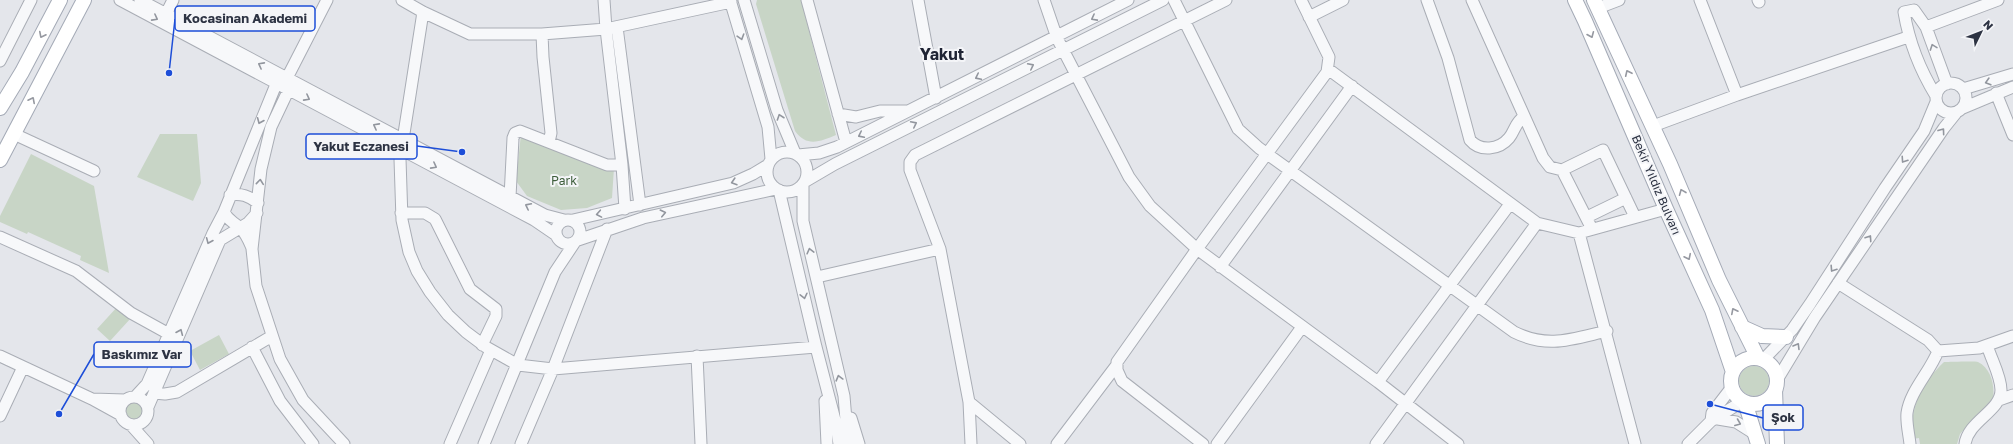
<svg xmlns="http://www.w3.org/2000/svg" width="2013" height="444" font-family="'Golos Text',sans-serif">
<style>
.green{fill:#c8d5c6}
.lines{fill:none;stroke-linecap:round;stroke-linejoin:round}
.minor-casing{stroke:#a9adb5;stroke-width:13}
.major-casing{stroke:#a4aab6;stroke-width:16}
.minor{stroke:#f7f8fa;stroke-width:11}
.major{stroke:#fff;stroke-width:14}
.oneway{stroke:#92969e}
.oneway2{stroke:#9699a1}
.labels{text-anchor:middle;stroke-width:4;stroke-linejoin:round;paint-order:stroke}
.park-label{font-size:12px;fill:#3e5e3b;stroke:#f4f5f8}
.street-label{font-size:12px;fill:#2d3343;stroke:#f4f5f8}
.district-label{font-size:16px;font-weight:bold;fill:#1f2434;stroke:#f4f5f8}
.leader{fill:none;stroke:#1d4ed8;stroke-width:1.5}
.callout-dot{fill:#1d4ed8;stroke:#f4f5f8;stroke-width:1.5}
.callout{fill:#f4f5f8;stroke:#1d4ed8;stroke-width:1.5}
.callout-label{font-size:13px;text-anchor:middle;font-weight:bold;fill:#2d3343}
</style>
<rect width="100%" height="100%" fill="#e4e6eb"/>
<path class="green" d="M757 0H801L836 135C821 141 807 148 795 131L756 4Z
M160 134H197L201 183 193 201 137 177Z
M521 134 614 168 612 198 587 208 561 210 527 196 516 181Z
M31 154 94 186 109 273 80 260 81 256 28 232 27 234 0 222V216Z
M118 306 131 318 110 341 97 329Z
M219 335 229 354 200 370 190 351Z
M1944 362C1949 362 1975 361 1978 362 1991 368 1995 386 1993 398L1960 434 1957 444H1920L1919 438 1912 439C1910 407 1921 384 1944 362Z
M1739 381a15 15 0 1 1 30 0a15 15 0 1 1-30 0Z
M126 411a8 8 0 1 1 16 0a8 8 0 1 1-16 0Z"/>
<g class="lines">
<defs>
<path id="minor" d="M120 0 534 220 556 235
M140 0 545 215 564 220
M402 0 423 12 470 34H542
M604 0 606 29 622 165 625 209
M730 0 768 127 771 159
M744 0 777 110 795 153
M807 0 846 142
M918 0 936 98
M1044 0 1057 38 1129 177 1150 206 1197 249 1378 382 1458 444
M1174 0 1238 129 1259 148 1514 332C1548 349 1572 339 1607 331
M1427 0 1448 58 1470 140C1480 152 1499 150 1509 138 1515 131 1515 122 1524 117
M1472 0 1543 158 1550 167 1562 170 1592 229
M1700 0 1737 95
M1758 0 1759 2
M1598 8 1619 0
M423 12 400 159 402 220 409 252 417 271 430 292 448 315 466 332 486 347 518 365 553 369 816 347
M166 14 173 0
M1309 17 1343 0
M617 27 640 205
M1926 27 1998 0
M0 61 31 0
M1328 69 1537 223 1579 233 1666 209
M1936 98a15 15 0 1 1 30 0a15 15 0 1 1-30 0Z
M288 83 289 89 271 127 261 169 252 249 256 286 280 359 303 400 344 444
M1963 89 2013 74
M1996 93 2013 135
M1936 96C1920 70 1909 42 1904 12L1914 10 1926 27 1947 84
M1963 108 2013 87
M838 114 856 117 880 111H906
M1653 126 1737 95 1908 37
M14 134 94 171
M549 142 551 133 543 57 542 34 606 29 731 2
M767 172a20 20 0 1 1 40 0a20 20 0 1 1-40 0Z
M798 155 819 153 837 147 1128 0
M1562 170 1603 150 1635 217
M806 181 835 164 1163 0
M803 185V221L844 396 848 444
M779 190 816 347 836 424 839 444
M230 195C242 193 248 196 258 203
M510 197 513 138 515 133 520 131 607 165H622
M224 212C229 222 233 221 240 228 246 233 249 241 252 248
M401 213H425L435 219 470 289 496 309V316L482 345
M1587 217 1626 198
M556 232a12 12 0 1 1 24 0a12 12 0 1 1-24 0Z
M573 220 733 183 753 174 768 165
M1579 233 1635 444
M0 237 76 271 131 313 169 334
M578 240 643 218 776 189
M1220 267 1352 86
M817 277 940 249
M1838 283 1928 340 1938 351
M252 347 280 401 313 444
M1938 351 1979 348 2013 336
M0 356 92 399
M697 356 701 444
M1763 360 1792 330 1810 304 1885 188 1924 131 1936 102
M1777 380 1815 317 1944 128 1956 113
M1378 382 1510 204
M154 393 165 394 177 392 272 336
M120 411a14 14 0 1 1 28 0a14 14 0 1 1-28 0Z
M135 397 147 384 213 233 224 212 277 82 287 78 327 0
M1999 400 2013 395
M825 401 827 444
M969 402 971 444
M148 407 220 240 248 223 257 213
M121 415 92 399 125 400
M0 416 23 367
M851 418 859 444
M1718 419 1736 422 1755 434
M1711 421 1712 413 1732 387
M131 425 148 444
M450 444 491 350
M484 444 555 272 575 242
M521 444 553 369 607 229
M1020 444 969 402 940 249 910 170V162L915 155 1226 0
M1057 444 1116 366
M1203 444 1122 381 1117 370V362L1197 249 1327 72 1329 57 1301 0
M1217 444 1302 327
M1376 444 1537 223
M1688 444 1711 421 1743 401
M1910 444C1909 434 1906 423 1907 413 1910 391 1930 372 1938 351
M1965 444C1968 421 2001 411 2001 390 2001 376 1991 359 1987 345"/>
<path id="major" d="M1575 0 1585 21 1666 209 1712 310 1733 372
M1594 0 1670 164 1719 280 1758 358
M0 108 22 72 60 0
M0 160 84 0
M1742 327 1762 336 1786 337
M1731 381a23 23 0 1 1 46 0a23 23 0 1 1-46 0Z
M1775 390 1777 444
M1745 402 1758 444"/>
</defs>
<use href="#minor" class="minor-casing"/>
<use href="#major" class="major-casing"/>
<use href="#minor" class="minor"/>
<use href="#major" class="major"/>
</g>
<defs><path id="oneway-chevron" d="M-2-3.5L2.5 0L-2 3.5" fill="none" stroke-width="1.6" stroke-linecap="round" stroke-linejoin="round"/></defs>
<g class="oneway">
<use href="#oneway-chevron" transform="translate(155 18) rotate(28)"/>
<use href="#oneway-chevron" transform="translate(1094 18) rotate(152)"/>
<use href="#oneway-chevron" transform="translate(741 37) rotate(73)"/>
<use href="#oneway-chevron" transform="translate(1933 47) rotate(-110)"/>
<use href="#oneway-chevron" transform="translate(261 65) rotate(-152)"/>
<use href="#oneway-chevron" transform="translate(1031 66) rotate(-27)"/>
<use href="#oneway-chevron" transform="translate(978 77) rotate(154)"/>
<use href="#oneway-chevron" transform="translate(1988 82) rotate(164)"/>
<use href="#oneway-chevron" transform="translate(307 98) rotate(28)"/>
<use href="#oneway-chevron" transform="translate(780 117) rotate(-109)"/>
<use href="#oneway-chevron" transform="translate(260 121) rotate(113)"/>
<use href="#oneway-chevron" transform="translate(914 124) rotate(-27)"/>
<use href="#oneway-chevron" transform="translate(376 126) rotate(-152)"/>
<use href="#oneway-chevron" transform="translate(1942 131) rotate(-54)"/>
<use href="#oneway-chevron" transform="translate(861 135) rotate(154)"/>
<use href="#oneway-chevron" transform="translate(1904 160) rotate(124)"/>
<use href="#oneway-chevron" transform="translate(434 166) rotate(28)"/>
<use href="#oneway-chevron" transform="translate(260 182) rotate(-84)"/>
<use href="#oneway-chevron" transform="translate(734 182) rotate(163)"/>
<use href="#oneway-chevron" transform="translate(528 206) rotate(-153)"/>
<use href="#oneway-chevron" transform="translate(663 213) rotate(-13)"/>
<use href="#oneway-chevron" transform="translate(599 214) rotate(170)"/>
<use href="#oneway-chevron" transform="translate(1869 238) rotate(-56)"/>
<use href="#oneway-chevron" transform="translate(209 241) rotate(113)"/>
<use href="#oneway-chevron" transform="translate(810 251) rotate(-104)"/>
<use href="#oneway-chevron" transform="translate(1833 269) rotate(123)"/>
<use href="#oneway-chevron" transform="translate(804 296) rotate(77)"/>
<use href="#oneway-chevron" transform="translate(180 332) rotate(-67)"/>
<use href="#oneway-chevron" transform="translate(1797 346) rotate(-59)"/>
<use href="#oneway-chevron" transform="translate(839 378) rotate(-105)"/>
<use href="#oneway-chevron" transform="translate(1738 423) rotate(22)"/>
</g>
<g class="oneway2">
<use href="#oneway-chevron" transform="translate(42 35) rotate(117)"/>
<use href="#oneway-chevron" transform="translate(1591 35) rotate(67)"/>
<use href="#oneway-chevron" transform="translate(1628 73) rotate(-115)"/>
<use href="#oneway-chevron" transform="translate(32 100) rotate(-63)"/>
<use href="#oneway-chevron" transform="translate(1682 192) rotate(-112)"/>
<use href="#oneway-chevron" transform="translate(1688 257) rotate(64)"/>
<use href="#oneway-chevron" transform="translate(1734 311) rotate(-117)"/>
</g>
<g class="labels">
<g class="park-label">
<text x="564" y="185">Park</text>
</g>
<g class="street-label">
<text transform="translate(1656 185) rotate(67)" y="4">Bekir Yıldız Bulvarı</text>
</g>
<g class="district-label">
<text x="942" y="60">Yakut</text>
</g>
</g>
<path class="leader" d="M169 73L175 19M462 152L417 146M59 414L94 354M1710 404L1763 418"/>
<g class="callout-dot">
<circle cx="169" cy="73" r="4"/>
<circle cx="462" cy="152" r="4"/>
<circle cx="59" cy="414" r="4"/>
<circle cx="1710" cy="404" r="4"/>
</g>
<g class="callout">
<rect x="175" y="6" width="140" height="25" rx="4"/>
<rect x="306" y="134" width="111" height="25" rx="4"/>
<rect x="94" y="342" width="97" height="25" rx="4"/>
<rect x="1763" y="405" width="40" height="25" rx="4"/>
</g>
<g class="callout-label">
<text x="245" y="23">Kocasinan Akademi</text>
<text x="361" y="151">Yakut Eczanesi</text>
<text x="142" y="359">Baskımız Var</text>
<text x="1783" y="422">Şok</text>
</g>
<g transform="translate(1981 32) rotate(47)" stroke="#f4f5f8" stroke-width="3" paint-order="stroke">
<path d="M0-3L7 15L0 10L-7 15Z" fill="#2d3343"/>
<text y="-6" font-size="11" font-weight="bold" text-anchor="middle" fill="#2d3343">N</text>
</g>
</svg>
